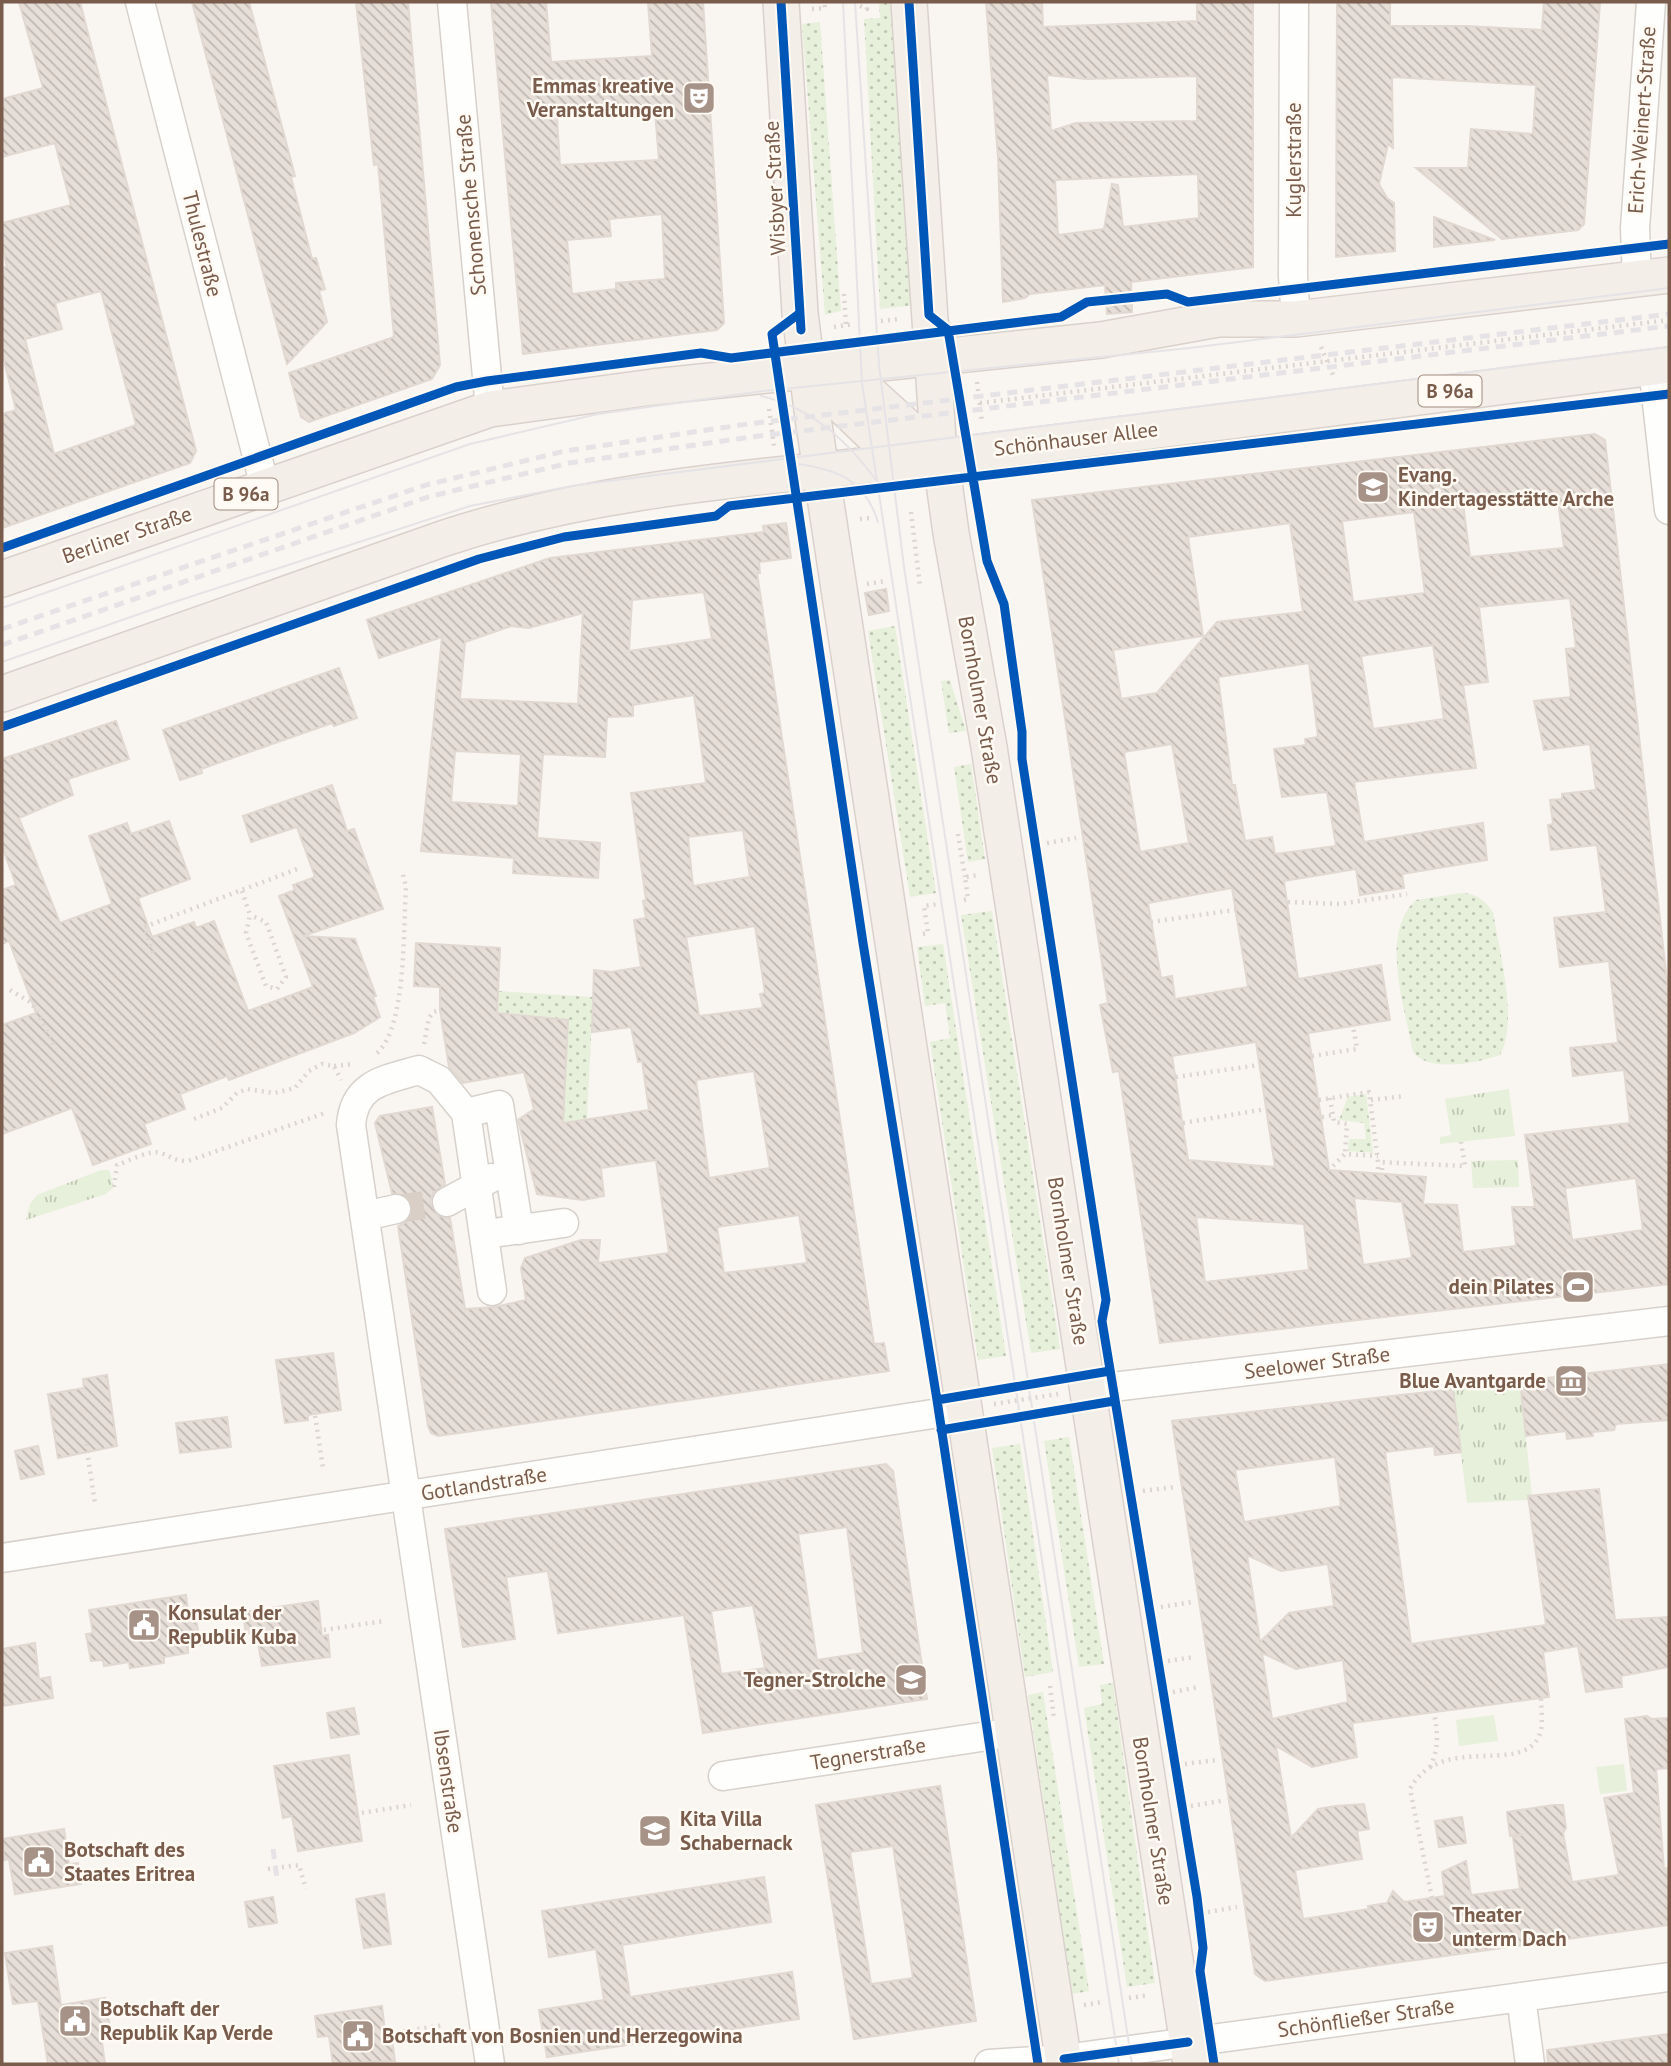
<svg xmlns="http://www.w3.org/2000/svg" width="1671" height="2066" font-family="'PT Sans',sans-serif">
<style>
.grass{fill:url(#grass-dots)}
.park{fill:url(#park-tufts)}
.pitch{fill:#e7f0db}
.building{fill:url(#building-back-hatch);stroke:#e2d8d2;stroke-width:2;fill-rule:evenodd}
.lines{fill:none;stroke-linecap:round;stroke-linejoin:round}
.minor-tunnel{stroke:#d9cfc7;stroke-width:28;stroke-dasharray:28 14;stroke-linecap:butt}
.minor-casing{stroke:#d7d1cb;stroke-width:31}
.major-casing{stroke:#dad1cc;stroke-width:38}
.path{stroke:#dcd5d0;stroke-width:4.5;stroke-dasharray:2 5;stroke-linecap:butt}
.minor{stroke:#fefefd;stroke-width:28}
.major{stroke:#f3eee8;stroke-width:35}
.tram{stroke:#e6e3e7;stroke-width:2}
.rail{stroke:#e6e3e7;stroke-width:5;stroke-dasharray:10 7;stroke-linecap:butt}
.cycleway-casing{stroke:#fffaf3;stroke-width:13}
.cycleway{stroke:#0057b8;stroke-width:9}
.labels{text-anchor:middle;stroke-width:5;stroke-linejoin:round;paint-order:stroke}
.shield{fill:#fffaf3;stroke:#a28b7f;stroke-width:2}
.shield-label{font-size:19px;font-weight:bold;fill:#7a5c4d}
.poi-label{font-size:21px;font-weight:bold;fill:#7a5c4d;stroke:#fffaf3;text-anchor:start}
.street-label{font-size:21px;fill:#7a5c4d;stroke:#fffaf3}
</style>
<defs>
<pattern id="grass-dots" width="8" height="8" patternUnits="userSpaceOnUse" patternTransform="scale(1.75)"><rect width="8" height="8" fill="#e7f0db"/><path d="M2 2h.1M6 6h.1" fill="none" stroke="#c0c6b4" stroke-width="1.8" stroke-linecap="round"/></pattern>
<pattern id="park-tufts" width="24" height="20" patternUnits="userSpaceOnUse" patternTransform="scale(1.75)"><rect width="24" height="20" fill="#e7f0db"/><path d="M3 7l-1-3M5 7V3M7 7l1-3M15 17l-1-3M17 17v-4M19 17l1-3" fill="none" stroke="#c0c6b4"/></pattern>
<pattern id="building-back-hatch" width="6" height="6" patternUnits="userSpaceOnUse" patternTransform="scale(1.75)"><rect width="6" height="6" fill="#e6ded7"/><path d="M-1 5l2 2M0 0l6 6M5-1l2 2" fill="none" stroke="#bfb7b1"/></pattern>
</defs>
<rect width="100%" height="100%" fill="#f9f5f0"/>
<path class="grass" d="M879 2H897L916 305 880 309 864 19 880 18Z
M820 22 841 311 825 315 802 24Z
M895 626 936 893 910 897 868 631Z
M950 680 966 731 949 733 941 681Z
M971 764 985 859 968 862 954 767Z
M1461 893C1476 893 1484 900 1493 912 1499 951 1519 1020 1500 1055 1477 1063 1429 1073 1413 1052 1405 1007 1379 934 1416 900Z
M992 911 1060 1349 1031 1353 961 915Z
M943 944 1006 1356 978 1360 930 1042 950 1038 945 1003 925 1006 917 947Z
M498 991 593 997 587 1119 563 1123 568 1021 497 1013Z
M1366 1094 1373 1153 1348 1151 1349 1139H1366L1364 1123 1339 1120 1348 1097Z
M1069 1437 1104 1664 1079 1667 1044 1441Z
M1020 1444 1053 1672 1025 1677 992 1448Z
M1113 1683 1155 1983 1127 1987 1084 1708 1102 1704 1100 1685Z
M1043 1692 1089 1991 1072 1994 1028 1695Z"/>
<path class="park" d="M1509 1089 1515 1136 1440 1144V1137L1451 1135 1445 1099Z
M1518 1160 1519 1187 1473 1188 1471 1161Z
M101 1170H109L114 1187 106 1194 26 1220 30 1204 37 1195Z
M1520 1381 1532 1496H1528V1500L1467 1503 1453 1389Z"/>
<path class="pitch" d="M1494 1715 1498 1741 1459 1746 1456 1720Z
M1624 1764 1627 1791 1600 1794 1596 1767Z"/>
<path class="building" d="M19 2H80L196 451 190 463 2 528V414L16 410 2 352V267H7L2 245V223L71 205 55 143 2 157V99L43 88ZM101 291 136 425 54 454 25 339 62 329 55 303Z
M192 2H249L295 176 291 177 312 259 316 258 325 289 319 291 327 322 287 364Z
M356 2H408L440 365 432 379 309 422 301 417 289 373 394 337 378 164 374 165Z
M491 2H546L551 62 652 56 648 2H703L724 323 717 330 523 354ZM655 112 659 160 560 165 557 118ZM662 214 665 279 616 283V289L572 294 567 240 611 236 609 219Z
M986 2H1042L1043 27 1197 21V2H1253V267L1131 282 1132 312 1107 314 1105 285 1030 294 1025 298 1003 302 998 158ZM1047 75 1086 79 1197 76V121L1076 123 1051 131ZM1198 174 1199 218 1123 227 1118 185 1112 184 1104 229 1058 235 1055 180Z
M1337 2H1390V26H1466L1542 30 1544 2H1600L1584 224 1578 230 1502 239 1416 168H1468L1471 129 1533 134 1536 85 1392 77 1393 148 1388 144 1379 184 1387 198 1394 203 1395 251 1336 257Z
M1434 217 1495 240 1434 247Z
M1595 434 1605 440 1669 998V1284L1160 1343 1119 1071 1113 1072 1100 1005 1108 1003 1032 500ZM1557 492 1564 548 1470 557 1463 504ZM1414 512 1425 593 1353 602 1342 521ZM1290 523 1303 612 1217 622 1157 693 1121 699 1113 650 1203 636 1188 537ZM1570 598 1576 648 1566 649 1571 697 1534 701 1544 750 1590 744 1596 790 1562 794V799L1550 800 1553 824 1548 825 1551 850 1597 845 1606 912 1554 918 1560 967 1609 961 1618 1043 1570 1048 1573 1076 1624 1070 1630 1123 1525 1135 1535 1207H1512L1516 1246 1463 1252 1457 1205 1423 1204 1426 1177 1329 1170 1308 1033 1390 1020 1381 965 1298 979 1284 881 1356 869 1360 895 1404 888 1402 874 1487 860 1483 823 1364 842 1354 782 1476 768 1463 685 1488 682 1479 607ZM1433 645 1444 719 1373 729 1361 656ZM1309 663 1318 737 1305 739 1306 745 1274 749 1282 797 1327 792 1336 846 1275 854 1272 837 1245 841 1235 785H1232L1218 677ZM1172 744 1189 843 1140 852 1124 752ZM1232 888 1248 987 1175 999 1172 976 1161 978 1148 903ZM1256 1042 1275 1167 1188 1160 1172 1056ZM1636 1178 1643 1230 1572 1240 1565 1188ZM1354 1198 1402 1202 1412 1258 1363 1265ZM1196 1217 1304 1224 1309 1270 1205 1282Z
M786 523 791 558 759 562 760 573H757L874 1344 884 1343 889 1371 438 1436 431 1433 428 1426 398 1226 408 1221 412 1206 408 1197 392 1193 375 1123 380 1116 432 1107 445 1184 433 1193 430 1202 438 1216 450 1218 465 1309 495 1307 526 1300 521 1268 525 1258 581 1240H600L598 1263 669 1253 656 1160 601 1168 604 1196 583 1200 537 1194 518 1120 534 1109 524 1072 463 1083 449 1067 440 1010V987L414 986 416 943 500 948 497 1013 568 1020 563 1123 649 1110 642 1061 638 1062 631 1027 592 1032 594 970 611 972 641 967 634 920 646 918 643 901 646 900 631 793 706 783 694 695 633 705V716L607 717 605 757 543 754 537 838 600 843 598 878 513 873 514 858 421 851 442 637 379 658 367 620 550 558 764 532 763 526ZM704 592 712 639 629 651 632 600ZM583 613 578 704 460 699 465 642 511 626 529 628ZM455 751 521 754 518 806 451 802ZM743 830 750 877 693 886 688 837ZM755 926 765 993 760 994 763 1008 699 1016 686 937ZM754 1071 770 1168 709 1178 696 1080ZM799 1215 807 1263 724 1273 717 1227Z
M886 589 889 611 869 615 865 593Z
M339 668 357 718 334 726 332 723 201 769 202 773 180 780 163 730Z
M116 721 129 759 68 779 73 795 19 818 60 923 112 904 89 836 127 823 131 834 169 821 190 879 138 898 152 937 194 922 196 928 214 921 248 1011 313 987 279 896 295 890 293 885 315 877 297 827 251 842 243 816 332 785 347 831 354 829 383 909 303 936 355 939 376 996 373 997 380 1017 354 1033 229 1080 227 1076 180 1094 185 1109 144 1124 151 1144 93 1165 72 1108 2 1134V1025L36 1013 9 941 2 944V890L16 885 2 846V759Z
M333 1353 341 1410 308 1415V1420L285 1423 276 1360Z
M1669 1364V1420L1616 1424 1614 1430 1592 1432 1593 1436 1567 1439 1566 1431 1526 1436 1520 1381Z
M107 1375 117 1446 58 1458 48 1394 84 1388 83 1379Z
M1453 1389 1461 1452 1435 1455 1434 1446 1385 1452 1411 1644 1546 1625 1528 1496 1599 1489 1615 1620 1669 1617V1667L1621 1676 1622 1687 1586 1692 1578 1646 1543 1652 1549 1697 1352 1723 1357 1757 1312 1767 1276 1746 1291 1838 1318 1809 1336 1806 1364 1804 1369 1829 1357 1831 1362 1859 1295 1870 1303 1919 1369 1909 1368 1906 1387 1903 1393 1891 1404 1902 1445 1896 1442 1872 1466 1861 1471 1895 1520 1889 1513 1838 1523 1834 1510 1836 1507 1812 1553 1805H1563L1566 1828 1563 1833 1572 1882 1619 1875 1604 1798 1634 1793 1625 1719 1647 1716 1652 1719 1669 1718V1768L1656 1769 1664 1869 1669 1868V1925L1265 1981 1255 1974 1172 1421ZM1335 1457 1341 1506 1244 1522 1235 1470ZM1247 1555 1281 1571 1328 1564 1334 1606 1289 1613 1260 1642ZM1262 1653 1296 1669 1343 1660 1348 1702 1272 1719Z
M227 1417 231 1447 180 1453 176 1423Z
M38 1446 44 1474 21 1479 15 1451Z
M886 1464 893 1471 927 1699 703 1733 684 1615 558 1633 548 1571 506 1577 515 1639 463 1647 445 1529ZM847 1527 863 1653 817 1660 798 1534ZM753 1605 765 1668 721 1674 711 1611Z
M186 1595 189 1618 196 1617 200 1645 188 1646V1653L164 1657V1663L130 1668 129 1662 104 1666 103 1660 91 1661 86 1634 93 1633 89 1610Z
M318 1601 322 1636 328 1635 330 1657 262 1666 256 1632 246 1634 243 1612Z
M35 1643 39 1679 50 1677 53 1698 2 1706V1649Z
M354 1708 359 1734 331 1738 327 1713Z
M349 1755 362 1841 298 1851 292 1816 283 1818 274 1766Z
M940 1786 976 2021 854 2039 816 1805ZM893 1846 913 1978 871 1984 850 1852Z
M1462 1817 1466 1843 1439 1847 1435 1821Z
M64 1829 69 1864 78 1863 81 1884 15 1894 9 1859 4 1860 2 1839Z
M764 1877 771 1922 622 1945 630 1997 792 1972 799 2019 547 2057 539 2010 604 2000 596 1949 549 1957 542 1911Z
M384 1894 391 1944 364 1948 356 1899Z
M273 1897 277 1923 249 1927 245 1902Z
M52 1946 61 2005 105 1998 111 2033 101 2035 105 2064H48L38 2001 13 2004 5 1953Z
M382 2006 386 2040 392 2039 395 2061 333 2064 329 2036 318 2037 315 2016Z
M1669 2034V2064H1548L1547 2050Z"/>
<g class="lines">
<path class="minor-tunnel" d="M396 1209 447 1202"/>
<defs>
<path id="minor" d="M140 2 265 487
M452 2 490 409
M1294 2 1293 276 1296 319
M1637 279 1635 228 1651 2
M1653 367 1669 510
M466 1113 499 1105 519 1230
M447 1202 491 1178
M365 1216 396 1209
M500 1232 564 1223
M1087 1390 1669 1321
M2 1558 965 1409
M723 1776 1014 1732
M1521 1997 1530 2064
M490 2064 351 1125C354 1083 385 1080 419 1070L439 1080 466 1113 492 1291
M989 2064 1064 2059 1669 1977"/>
<path id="major" d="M781 2 800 313 813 418 1064 2064
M909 2 938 440 951 533 989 747 1191 2064
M832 359 941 458
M807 372 910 471
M2 579 490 409 653 387 1101 340 1218 319H1296L1669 275
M2 694 445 538C605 485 776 477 941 457 1184 428 1426 395 1669 365"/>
</defs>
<use href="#minor" class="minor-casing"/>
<use href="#major" class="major-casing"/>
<path class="path" d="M860 6 867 9V2
M812 9 825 8 824 2
M844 294 846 325
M881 321 899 319
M834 327 854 324
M1321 347 1334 377
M977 382 982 422
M980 403 1669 320
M769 409 774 446
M911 512 920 586
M701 514 703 527
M860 519 870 518
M867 584 886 581
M958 834 965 877
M1047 843 1076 838
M242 891 250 915 246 933 266 986 277 989 286 977 266 922 250 915
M964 900 968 899 965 877 978 875
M1288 902 1340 904 1407 894
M1151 922 1235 910
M923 934 928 933 924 906 938 904
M153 953 144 927 300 868
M10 990 32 1003 56 1049
M424 1044 429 1018 433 1012 440 1010
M377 1053C407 1027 403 926 406 887L402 871
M1312 1056 1357 1049 1353 1026
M334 1066 354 1064
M1176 1077 1259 1065
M1330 1098 1334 1122 1347 1124 1345 1154
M1319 1100 1369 1092 1378 1162 1465 1166 1461 1142
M1371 1100 1405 1096
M1322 1117 1333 1115
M194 1119 222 1108 237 1093 247 1089 274 1093 295 1088 309 1071 322 1064 334 1066 341 1080
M1183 1123 1266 1109
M1333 1166 1345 1154 1378 1156
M1378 1169V1162
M1382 1170V1163
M114 1187 117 1165C129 1161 150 1149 161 1153 172 1157 175 1161 188 1161L325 1113
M994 1404 1058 1394
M314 1409 323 1468
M86 1444 95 1504
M1143 1491 1174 1487
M1161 1607 1192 1602
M317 1631 384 1621
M1168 1661 1194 1657
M1050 1686 1054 1719
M1173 1692 1199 1687
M1185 1764 1216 1760
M1430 1767C1439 1748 1438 1733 1434 1713
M1191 1806 1221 1801
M355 1814 411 1805
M268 1869 299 1865 306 1889
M1432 1898 1410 1789C1441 1732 1521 1776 1539 1736 1544 1725 1541 1710 1541 1698
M1208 1912 1237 1907
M1129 1998 1149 1995
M1084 2005 1103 2002
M383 2035 444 2025"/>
<use href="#minor" class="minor"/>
<use href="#major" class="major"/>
<path class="tram" d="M843 2 862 383 1119 2064
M855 2 879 365 904 567 1132 2064
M761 396C811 407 849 442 878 483
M793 463C834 469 864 477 878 522
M2 608 470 444 598 414 763 391 1190 348 1669 288
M2 662 168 604 470 506 577 485 1669 347"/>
<path class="rail" d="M2 629 426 485 565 451 748 424 1669 314
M2 645 428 497 569 463 751 437 1669 326
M273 1849 277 1878"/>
<defs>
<path id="cycleway" d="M781 2 801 330
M909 2 929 315 948 330 987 561 1004 604 1022 732V759L1106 1300 1102 1321 1197 1897 1203 1948 1200 1971 1214 2064
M800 313 772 334 863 943 937 1400 1038 2064
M2 548 456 387 487 381 701 353 731 358 1061 317 1087 302 1167 294 1188 302 1669 244
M2 727 479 559 564 537 716 516 729 506 1669 394
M937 1400 1110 1371
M941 1430 1114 1401
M1064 2059 1188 2042"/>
</defs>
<use href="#cycleway" class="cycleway-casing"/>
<use href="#cycleway" class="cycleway"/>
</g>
<defs>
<symbol id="theatre-square" viewBox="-11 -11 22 22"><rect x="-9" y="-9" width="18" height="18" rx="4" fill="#a69286" stroke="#fffaf3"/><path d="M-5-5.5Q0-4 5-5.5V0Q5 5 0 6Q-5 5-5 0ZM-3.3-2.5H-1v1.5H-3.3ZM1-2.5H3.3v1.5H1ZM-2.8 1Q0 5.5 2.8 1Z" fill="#fff"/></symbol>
<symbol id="school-square" viewBox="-11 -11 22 22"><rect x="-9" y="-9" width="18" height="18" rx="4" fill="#a69286" stroke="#fffaf3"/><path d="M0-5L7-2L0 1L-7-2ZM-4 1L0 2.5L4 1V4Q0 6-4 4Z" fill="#fff"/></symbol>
<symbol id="stadium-square" viewBox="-11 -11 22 22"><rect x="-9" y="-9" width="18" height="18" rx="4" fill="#a69286" stroke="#fffaf3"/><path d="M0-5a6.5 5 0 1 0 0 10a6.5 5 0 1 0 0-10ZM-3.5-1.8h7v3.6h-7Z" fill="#fff"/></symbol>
<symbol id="museum-square" viewBox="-11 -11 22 22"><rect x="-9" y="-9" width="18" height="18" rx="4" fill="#a69286" stroke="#fffaf3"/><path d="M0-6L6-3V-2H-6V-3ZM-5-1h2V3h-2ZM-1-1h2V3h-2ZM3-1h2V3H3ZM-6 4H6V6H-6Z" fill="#fff"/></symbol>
<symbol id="civic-square" viewBox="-11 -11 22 22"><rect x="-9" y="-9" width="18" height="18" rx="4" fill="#a69286" stroke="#fffaf3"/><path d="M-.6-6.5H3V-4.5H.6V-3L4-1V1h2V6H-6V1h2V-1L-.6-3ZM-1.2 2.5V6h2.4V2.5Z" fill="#fff"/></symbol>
</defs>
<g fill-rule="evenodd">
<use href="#theatre-square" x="680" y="79" width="38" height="38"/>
<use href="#school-square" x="1354" y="468" width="38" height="38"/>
<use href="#stadium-square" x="1559" y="1268" width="38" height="38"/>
<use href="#museum-square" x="1552" y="1362" width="38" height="38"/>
<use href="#civic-square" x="125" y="1606" width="38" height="38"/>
<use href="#school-square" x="892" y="1661" width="38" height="38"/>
<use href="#school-square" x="636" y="1812" width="38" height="38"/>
<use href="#civic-square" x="20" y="1843" width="38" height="38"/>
<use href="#theatre-square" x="1409" y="1908" width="38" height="38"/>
<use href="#civic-square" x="56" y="2002" width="38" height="38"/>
<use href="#civic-square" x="339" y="2017" width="38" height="38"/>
</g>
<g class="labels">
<g class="shield">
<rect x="1418.5" y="375.5" width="63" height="31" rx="5"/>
<rect x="214.5" y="478.5" width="63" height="31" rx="5"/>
</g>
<g class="shield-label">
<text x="1450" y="398">B 96a</text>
<text x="246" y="501">B 96a</text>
</g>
<g class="poi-label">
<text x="674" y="93" text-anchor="end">Emmas kreative<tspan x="674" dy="24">Veranstaltungen</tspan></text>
<text x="1398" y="482">Evang.<tspan x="1398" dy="24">Kindertagesstätte Arche</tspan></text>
<text x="1554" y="1294" text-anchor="end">dein Pilates</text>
<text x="1546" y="1388" text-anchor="end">Blue Avantgarde</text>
<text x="168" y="1620">Konsulat der<tspan x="168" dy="24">Republik Kuba</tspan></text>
<text x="886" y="1687" text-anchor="end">Tegner-Strolche</text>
<text x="680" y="1826">Kita Villa<tspan x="680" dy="24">Schabernack</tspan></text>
<text x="64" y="1857">Botschaft des<tspan x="64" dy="24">Staates Eritrea</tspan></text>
<text x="1452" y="1922">Theater<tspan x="1452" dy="24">unterm Dach</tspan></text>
<text x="100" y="2016">Botschaft der<tspan x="100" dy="24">Republik Kap Verde</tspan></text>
<text x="382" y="2043">Botschaft von Bosnien und Herzegowina</text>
</g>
<g class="street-label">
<text transform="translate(1642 120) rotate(-86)" y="7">Erich-Weinert-Straße</text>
<text transform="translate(1294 160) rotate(-90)" y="7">Kuglerstraße</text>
<text transform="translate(775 188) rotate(-93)" y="7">Wisbyer Straße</text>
<text transform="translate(471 205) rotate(-95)" y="7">Schonensche Straße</text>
<text transform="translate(202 244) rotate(76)" y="7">Thulestraße</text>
<text transform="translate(1076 439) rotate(-7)" y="7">Schönhauser Allee</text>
<text transform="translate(127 535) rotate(-19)" y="7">Berliner Straße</text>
<text transform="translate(980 700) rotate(80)" y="7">Bornholmer Straße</text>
<text transform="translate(1068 1261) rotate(81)" y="7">Bornholmer Straße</text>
<text transform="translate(1317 1363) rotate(-7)" y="7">Seelower Straße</text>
<text transform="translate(484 1484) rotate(-9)" y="7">Gotlandstraße</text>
<text transform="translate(868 1754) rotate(-9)" y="7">Tegnerstraße</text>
<text transform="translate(448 1781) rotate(82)" y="7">Ibsenstraße</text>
<text transform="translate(1153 1821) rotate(81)" y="7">Bornholmer Straße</text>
<text transform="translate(1366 2018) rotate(-8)" y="7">Schönfließer Straße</text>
</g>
</g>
<rect width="1671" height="2066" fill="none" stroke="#7a5c4d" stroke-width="7"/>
</svg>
